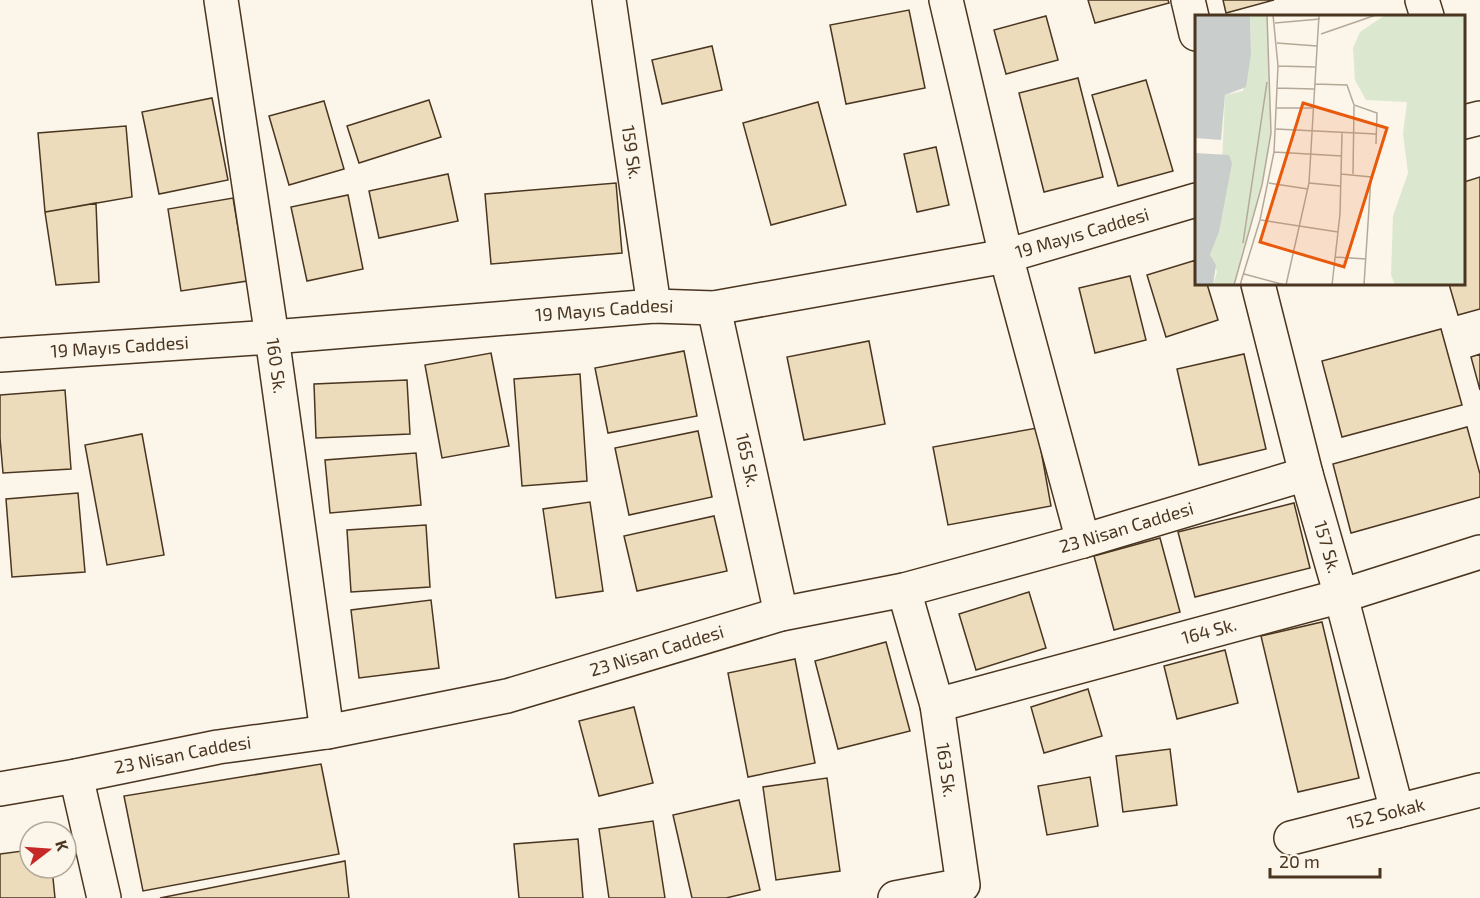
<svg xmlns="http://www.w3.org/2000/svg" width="1480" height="898" font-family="'Exo 2',sans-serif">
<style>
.building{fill:#ecdcbc;stroke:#4a3520;stroke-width:1.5}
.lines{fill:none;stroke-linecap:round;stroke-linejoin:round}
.minor-casing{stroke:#4a3520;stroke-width:36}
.minor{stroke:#fbf6e9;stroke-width:33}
.labels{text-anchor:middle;stroke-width:4.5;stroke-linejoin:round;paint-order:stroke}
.street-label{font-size:18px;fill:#4a3520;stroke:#fbf6e9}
.inset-road{fill:none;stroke:#b4a999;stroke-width:1.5}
.view{fill:#e8590c;fill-opacity:0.15;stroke:#e8590c;stroke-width:3}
.inset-edge{fill:none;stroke:#4a3520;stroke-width:3}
</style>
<rect width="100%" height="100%" fill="#fbf6e9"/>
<path class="building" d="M1088 0H1168L1169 3 1095 23Z
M1223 0H1274L1226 13Z
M909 10 925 88 846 104 830 25Z
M1046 16 1058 60 1006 74 994 30Z
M712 46 722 90 662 104 652 60Z
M1078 78 1103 177 1044 192 1019 93Z
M1146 80 1173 171 1118 186 1092 95Z
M212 98 228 180 159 194 142 112Z
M429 100 441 137 359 163 347 126Z
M324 101 344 169 289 185 269 116Z
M818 102 846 205 771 225 743 123Z
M126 126 132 197 45 212 38 133Z
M936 147 949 205 917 212 904 154Z
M448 174 458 221 379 238 369 191Z
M1480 177V309L1458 315 1449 284H1464V182Z
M616 183 622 253 491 264 485 194Z
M348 195 363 269 307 281 291 207Z
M233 198 247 281 181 291 168 209Z
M96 203 99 282 56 285 45 212Z
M1196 260V284H1207L1218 320 1166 337 1147 275Z
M1130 276 1146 340 1095 353 1079 288Z
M1441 329 1462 405 1342 437 1322 361Z
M869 341 885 424 804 440 787 357Z
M684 351 697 416 608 433 595 368Z
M491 353 509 446 442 458 425 365Z
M1244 354 1266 449 1199 465 1177 369Z
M1480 354V390L1471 357Z
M580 374 587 481 522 486 514 379Z
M407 380 410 434 316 438 314 384Z
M65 390 71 469 3 473 0 438V395Z
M1467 427 1480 474V497L1351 533 1333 464Z
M1037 428 1051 506 948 525 933 447Z
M698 431 712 497 629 515 615 448Z
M142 434 164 555 107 565 85 445Z
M416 453 421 505 330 513 325 460Z
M78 493 85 572 12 577 6 499Z
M590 502 603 591 556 598 543 509Z
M1294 503 1310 568 1195 597 1178 532Z
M714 516 727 571 637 591 624 536Z
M426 525 430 587 351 592 347 530Z
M1160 538 1180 612 1114 630 1094 556Z
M1029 592 1046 648 976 670 959 614Z
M431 600 439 668 359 678 351 610Z
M1322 622 1359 778 1298 792 1261 636Z
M886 642 910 731 838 749 815 661Z
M1225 650 1238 703 1177 719 1164 666Z
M795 659 815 763 748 777 728 673Z
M1088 689 1102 736 1044 753 1031 707Z
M634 707 653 783 599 796 579 721Z
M1170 749 1177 805 1123 812 1116 756Z
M321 764 339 854 143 891 124 796Z
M1090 777 1098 826 1047 835 1038 786Z
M827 778 840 871 776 880 763 787Z
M739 800 760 890 726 898H692L673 815Z
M653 821 665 898H609L599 829Z
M578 839 583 898H519L514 844Z
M30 850V868H52L55 898H0V854Z
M345 861 349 898H160Z"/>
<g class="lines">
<defs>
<g id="minor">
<path id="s1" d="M221 0 272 337 327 732"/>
<path id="s2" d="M609 0 654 306"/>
<path d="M946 0 1006 256 1083 541"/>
<path d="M1188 0 1196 34"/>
<path d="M1422 0 1427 16"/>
<path d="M1464 122 1480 118"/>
<path id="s3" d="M1258 284 1306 474 1341 596 1397 811"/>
<path id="s4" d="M714 308 781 614"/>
<path id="s5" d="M0 355 272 337 654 306 714 308 1006 256 1196 200"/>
<path id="s6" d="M937 705 1341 596 1480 552"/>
<path d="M76 776 104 898"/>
<path id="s7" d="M0 789 76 776 218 747 327 732 507 696 781 614 904 590 1083 541 1306 474"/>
<path id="s8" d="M1291 838 1480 790"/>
<path d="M895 898 963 885 937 705 904 590"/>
</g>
</defs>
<use href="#minor" class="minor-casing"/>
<use href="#minor" class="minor"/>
</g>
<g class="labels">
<g class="street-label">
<text dy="6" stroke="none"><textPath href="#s2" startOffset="154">159 Sk.</textPath></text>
<text dy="6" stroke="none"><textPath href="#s5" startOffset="1092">19 Mayıs Caddesi</textPath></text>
<text dy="6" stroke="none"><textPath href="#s5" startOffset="606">19 Mayıs Caddesi</textPath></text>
<text dy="6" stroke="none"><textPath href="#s5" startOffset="120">19 Mayıs Caddesi</textPath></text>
<text dy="6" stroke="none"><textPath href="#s1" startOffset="370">160 Sk.</textPath></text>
<text dy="6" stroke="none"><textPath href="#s4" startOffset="156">165 Sk.</textPath></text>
<text dy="6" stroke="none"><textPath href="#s7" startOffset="1158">23 Nisan Caddesi</textPath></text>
<text dy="6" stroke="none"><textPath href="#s3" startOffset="272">157 Sk.</textPath></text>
<text dy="6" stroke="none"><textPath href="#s6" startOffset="282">164 Sk.</textPath></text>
<text dy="6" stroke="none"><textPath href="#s7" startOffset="672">23 Nisan Caddesi</textPath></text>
<text dy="6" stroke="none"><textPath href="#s7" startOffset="186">23 Nisan Caddesi</textPath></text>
<text transform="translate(946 770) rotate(82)" y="6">163 Sk.</text>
<text dy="6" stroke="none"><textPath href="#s8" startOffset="98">152 Sokak</textPath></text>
</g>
</g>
<g transform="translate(1195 15)">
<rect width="270" height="270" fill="#fbf6e9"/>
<path d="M55 0H72L76 118 67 170 39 270H18L22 257 15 240 24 217 30 80 48 76 56 39ZM190 0H270V270H200L196 260 198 201 213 158 208 119 212 87 171 85 160 65 158 33 165 17Z" fill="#dce7d0"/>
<path d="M0 0H55L56 39 51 72 30 80 26 125 0 123ZM0 138 34 140 37 148 24 217 15 240 21 250 18 270H0Z" fill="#c9cecd"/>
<path class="inset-road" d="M80 8 125 4M126 19 181 0M82 28 122 31M83 51 120 52M120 69 152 70 159 90 182 98 181 129M82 73 119 74M82 93H119M81 114 181 119M79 137 147 141M146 159 176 162 169 270M158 159 159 91M74 168 113 174M114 168 145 171M66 205 143 217M48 228 72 67M140 242 171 244M49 259 90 270M39 270 67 170 76 118 72 0M45 270 65 205 79 137 83 51 78 0M91 270 114 168 124 0M137 270 145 199 147 118"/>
<path class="view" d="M108 88 192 113 149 252 65 227Z"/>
<rect width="270" height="270" class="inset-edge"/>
</g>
<g transform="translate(48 850) rotate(73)"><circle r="28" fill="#fbf6e9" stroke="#b4a999" stroke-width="1.5"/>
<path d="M0-4.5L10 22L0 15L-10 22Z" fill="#c62828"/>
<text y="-9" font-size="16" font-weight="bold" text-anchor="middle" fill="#4a3520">K</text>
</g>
<path d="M1270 868v9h110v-9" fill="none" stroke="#4a3520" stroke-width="3"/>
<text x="1279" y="868" font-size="18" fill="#4a3520" stroke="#fbf6e9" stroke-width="4.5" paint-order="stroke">20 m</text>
</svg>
